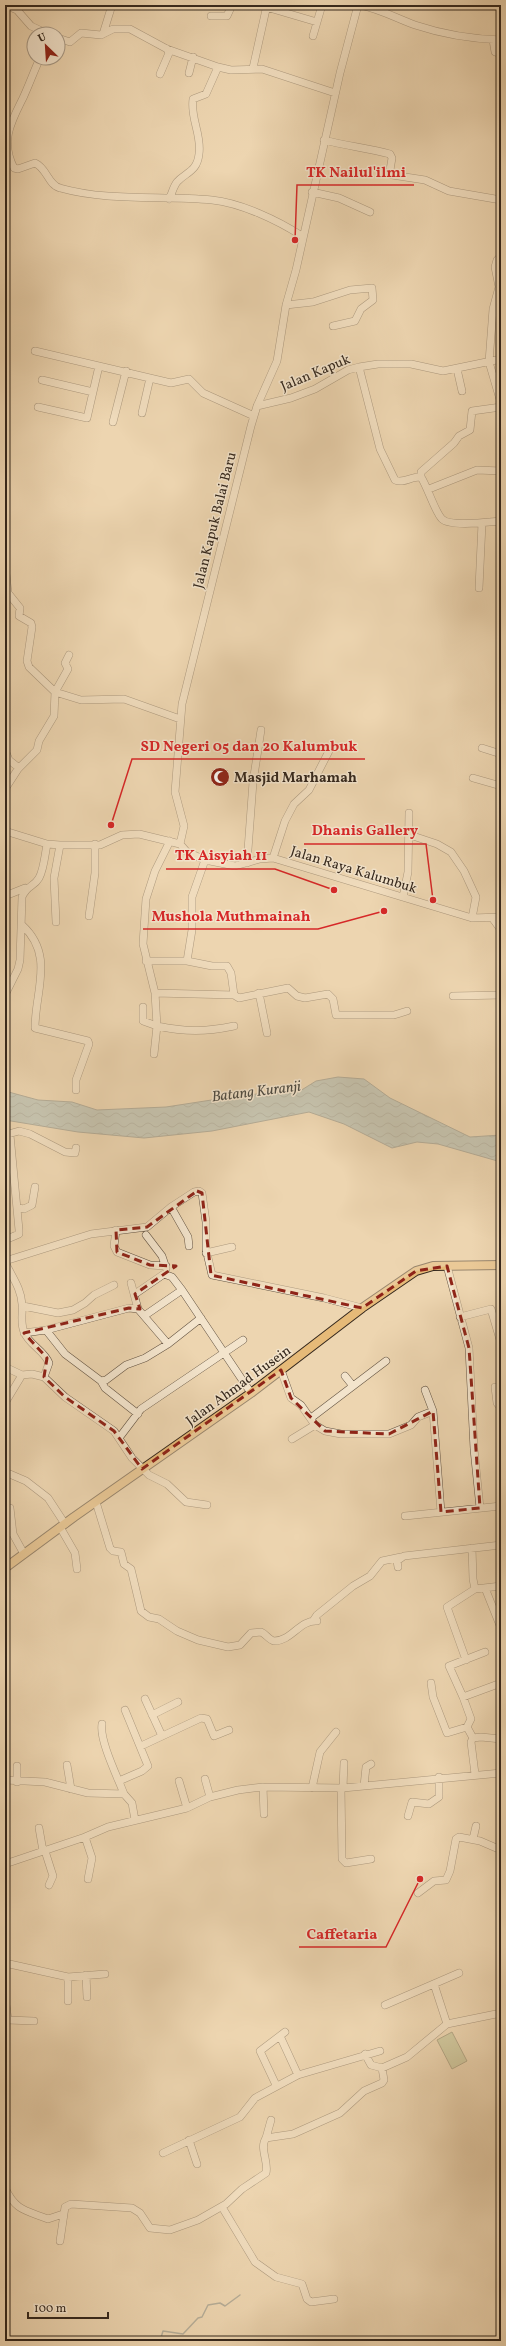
<svg xmlns="http://www.w3.org/2000/svg" width="506" height="2346" font-family="Vollkorn,serif">
<style>
.park{fill:#b4be8e;stroke:#747356}
.water{fill:url(#water-waves);stroke:#747d79}
.lines{fill:none;stroke-linecap:round;stroke-linejoin:round}
.stream{stroke:#747d79;stroke-width:1.5}
.minor-casing{stroke:#635342;stroke-width:8}
.major-casing{stroke:#35281d;stroke-width:10}
.minor{stroke:#f3e4cc;stroke-width:7}
.major{stroke:#e6ba78;stroke-width:8}
.marked{fill:none;stroke:#8f2418;stroke-width:3;stroke-dasharray:8 5;stroke-linejoin:round}
.labels{text-anchor:middle;stroke-width:3;stroke-linejoin:round;paint-order:stroke}
.street-label{font-size:14px;fill:#35281d;stroke:#f3e4cc}
.poi-label{font-size:14px;font-weight:bold;fill:#35281d;stroke:#f3e4cc;text-anchor:start}
.water-label{font-size:15px;font-style:italic;fill:#4f4c43;stroke:#f3e4cc}
.leader{fill:none;stroke:#d62828;stroke-width:1.5}
.callout-dot{fill:#d62828;stroke:#f3e4cc;stroke-width:1.5}
.callout-label{font-size:15px;text-anchor:middle;font-weight:bold;fill:#d62828;stroke:#f3e4cc;stroke-width:3;stroke-linejoin:round;paint-order:stroke}
</style>
<defs>
<pattern id="water-waves" width="16" height="10" patternUnits="userSpaceOnUse"><rect width="16" height="10" fill="#9eb6b6"/><path d="M0 5q4-4 8 0t8 0" fill="none" stroke="#829493"/></pattern>
</defs>
<rect width="100%" height="100%" fill="#edd5b0"/>
<filter id="stains"><feTurbulence type="fractalNoise" baseFrequency=".005" numOctaves="4"/><feColorMatrix values="0 0 0 0 .2 0 0 0 0 .09 0 0 0 0 .02 0 0 0 .5 -.17"/></filter>
<radialGradient id="worn" r=".72"><stop offset=".6" stop-color="#630" stop-opacity="0"/><stop offset="1" stop-color="#630" stop-opacity=".3"/></radialGradient>
<path class="park" d="M452 2032 467 2061 452 2069 437 2040Z"/>
<path class="water" d="M338 1077 364 1079 390 1098 470 1137 501 1135V1162L438 1144 417 1142 392 1148 344 1124 309 1112 212 1131 144 1138 78 1132 5 1120V1091L38 1100 72 1102 97 1110 166 1107 244 1095 300 1091 316 1081Z"/>
<g class="lines">
<path class="stream" d="M160 2341 163 2331 183 2334 198 2318 202 2317 208 2305 220 2303 225 2306 240 2295"/>
<defs>
<path id="minor" d="M6 5 17 10 31 26 48 34
M360 5C380 9 396 18 415 25 442 34 473 39 501 40
M266 7 317 22
M211 16H227L232 5
M103 34 112 5
M313 36 322 5
M58 38 70 42 81 33 101 35 113 29H130L167 49 218 67 231 70 262 69 335 93
M493 40 495 52 501 54
M40 58C34 71 29 85 23 98 11 122 0 141 14 168L18 169 35 163C47 168 48 185 60 188 110 202 161 195 212 200 241 203 277 220 302 236
M253 68 267 5
M189 73 193 57
M160 74 169 53 167 49
M324 140C346 146 368 148 390 154L392 158 390 170 392 175 425 180 449 191 501 200
M312 192 339 198 370 212
M169 199C172 194 173 187 177 182 186 172 197 172 199 154 202 135 190 118 193 99L206 94 218 67
M501 256 497 260 495 267 499 287 493 309 489 362 501 403
M286 305 313 302 350 290 372 288 373 300 361 309 355 321 333 326
M35 351 171 383 189 379 203 393 254 416
M359 367 380 449 395 480C403 484 412 476 421 477 428 488 435 512 442 519 450 527 489 522 501 521
M457 369 462 391
M42 380 93 392
M257 406 291 398 315 389 348 370 359 367 378 364H411L443 371 501 359
M38 407 87 418 99 366
M142 413 150 378
M113 422 126 371
M421 477V472L454 443 459 436 470 430 472 411 501 407
M429 489 477 470 501 471
M5 564 8 593 20 608 19 616 31 623 32 627 27 661 29 667 55 692 81 700 124 699 180 719
M479 588 482 523
M482 748 501 754
M5 750 9 760 19 768
M473 778 501 786
M5 789 18 769 37 750 39 741 54 716 55 692 68 669 65 663 69 655
M5 831 47 844 60 845H100L122 835 139 834 180 844 187 852 205 860 235 866 260 859 273 858 472 918 501 917
M410 835 437 844 451 852 464 871 476 897 472 918
M170 841 155 871 146 899 143 944 155 993 157 1026C186 1032 205 1032 234 1026
M180 844 184 826 175 792 182 704 251 426 257 406 277 361 286 305 296 270 340 73 358 5
M273 858 285 821 294 804 309 790 329 751
M247 863 253 782 261 730
M5 896 25 888
M403 897 408 872 409 813
M89 916 95 873V844
M493 919 501 930
M56 922 54 878 60 845
M22 925C55 955 35 991 35 1028L88 1041 89 1044 76 1080V1090
M146 961H187L192 930V897L205 860
M187 961 212 966H227L231 973 234 995 239 998 288 988 297 996 305 998 328 994 333 999 336 1015H394L407 1011
M155 993 234 995
M259 993 267 1033
M5 995 18 969 20 960 22 897C27 885 34 887 39 878 44 869 45 854 47 844
M453 996 501 995
M143 1007V1021L157 1026 154 1054
M5 1135 19 1131 30 1134 65 1152 75 1153 76 1148
M171 1207 188 1237 189 1246
M18 1208 24 1209 32 1205 35 1187
M116 1230 114 1246 117 1252 150 1265 166 1266
M146 1235 162 1256 166 1268
M5 1240 19 1234V1230L10 1135
M206 1253 232 1247
M5 1261 91 1234 147 1227 171 1207 194 1192 199 1191 202 1193 206 1222V1249L212 1275 324 1298 362 1308
M5 1262C12 1277 21 1288 22 1304 23 1314 20 1322 24 1332 29 1345 44 1350 49 1363L44 1377
M447 1266 469 1348 474 1449 480 1508
M131 1283 138 1309
M135 1294 164 1274 172 1277 182 1290
M23 1306 58 1313 73 1310 85 1303 94 1295 114 1285
M144 1316 168 1344
M460 1317 491 1309 501 1343
M46 1330 129 1308 138 1309 144 1316 182 1290 251 1393
M24 1333 46 1330 65 1354 101 1381 106 1380 126 1365 145 1358 168 1344 201 1318
M5 1367 22 1375
M281 1370 291 1398 301 1405 315 1425 325 1431 341 1434H389L411 1425 418 1417 433 1411
M345 1376 353 1386
M101 1381 105 1388 138 1414
M495 1387 497 1403 501 1408
M425 1390 433 1411 441 1512
M5 1403 22 1375 32 1374 44 1377 65 1397 114 1431 132 1458 149 1475 167 1484 186 1502 207 1505
M311 1418 386 1361
M119 1438 141 1409 243 1340
M292 1439 315 1425
M5 1472 26 1481 48 1498 65 1524
M96 1502 110 1548 113 1551 121 1552 124 1564 131 1569 141 1611 149 1617 159 1619 177 1631 198 1640 228 1647 240 1645 251 1633 261 1632C266 1634 269 1640 274 1641 292 1641 299 1620 317 1621
M10 1508 13 1534 24 1554
M405 1516 501 1506
M60 1527 75 1553 77 1569
M472 1548 473 1579 475 1589
M398 1567 397 1561 404 1556 501 1545
M485 1588 501 1628
M313 1621 317 1615 353 1586 370 1576 382 1561 401 1557
M466 1660 447 1607 475 1589 501 1586
M431 1683 433 1697 447 1733 467 1727 473 1738 471 1742 475 1774
M463 1697 449 1666 485 1652
M145 1699 162 1736
M152 1715 178 1702
M102 1724C99 1740 118 1778 124 1794
M467 1727 471 1719 463 1697 501 1683
M473 1738 481 1737 501 1739
M141 1746 201 1718 207 1719 214 1736 229 1730
M67 1765 71 1789
M17 1766V1782
M205 1779 210 1797
M5 1780 45 1782 88 1793 124 1794 132 1803 135 1820
M119 1781 142 1771 148 1766 125 1710
M179 1781 187 1808
M364 1786 366 1767 371 1764
M263 1787 264 1814
M312 1788 320 1752 336 1732
M341 1788 342 1859 346 1863 371 1859
M343 1788 344 1763
M408 1816 412 1802 429 1804 439 1797V1777
M39 1828 43 1851
M85 1837 92 1858 88 1879
M473 1839 476 1826
M45 1851 53 1876 49 1885
M5 1864 85 1837 108 1827 187 1808 210 1797 238 1790 263 1787 343 1788 501 1773
M418 1893 434 1881 446 1880 450 1871 456 1839 459 1837 480 1841 501 1850
M5 1963 68 1977 105 1974
M86 1975 87 1997
M68 1977V2001
M434 1984 447 2024
M5 1997 8 2020 34 2021
M385 2005 459 1973
M280 2036 298 2075
M365 2054 371 2065 382 2068
M276 2085 260 2051 285 2032
M266 2138 271 2120
M189 2140 197 2164
M163 2153 240 2117 255 2098 298 2075 380 2051
M5 2188C16 2211 25 2210 48 2219L63 2214
M222 2207 255 2262 276 2277 302 2284 307 2299 311 2302 334 2299
M60 2241 65 2207 71 2204 132 2208 140 2213 150 2228 170 2230 198 2220 226 2204 242 2189 266 2173C269 2162 259 2148 266 2138L293 2134 340 2113 364 2091 382 2083 384 2080 382 2068 407 2057 447 2024 501 2013"/>
<path id="major" d="M5 1568 74 1517 251 1393 362 1308 416 1271 433 1266 501 1265"/>
</defs>
<use href="#minor" class="minor-casing"/>
<use href="#major" class="major-casing"/>
<use href="#minor" class="minor"/>
<use href="#major" class="major"/>
</g>
<path d="M0 0H506V2346H0ZM197 1191 202 1193 211 1275 362 1308 416 1271 447 1266 469 1348 480 1508 441 1512 433 1411 389 1434 325 1431 291 1398 281 1370 142 1469 114 1431 65 1397 44 1377 47 1358 24 1333 129 1308 140 1309 135 1294 176 1266 150 1265 117 1252 116 1230 147 1227Z" fill="#edd5b0" fill-opacity=".55" fill-rule="evenodd"/>
<path class="marked" d="M197 1191 202 1193 211 1275 362 1308 416 1271 447 1266 469 1348 480 1508 441 1512 433 1411 389 1434 325 1431 291 1398 281 1370 142 1469 114 1431 65 1397 44 1377 47 1358 24 1333 129 1308 140 1309 135 1294 176 1266 150 1265 117 1252 116 1230 147 1227Z"/>
<defs>
<symbol id="mosque-disc" viewBox="-11 -11 22 22"><circle r="9.5" fill="#8f2418" stroke="#f3e4cc"/><path d="M3.5-4.9A6 6 0 1 0 3.5 4.9A5 5 0 1 1 3.5-4.9Z" fill="#fff"/></symbol>
</defs>
<g fill-rule="evenodd">
<use href="#mosque-disc" x="209" y="766" width="22" height="22"/>
</g>
<g class="labels">
<g class="street-label">
<text transform="translate(315 372) rotate(-23)" y="5">Jalan Kapuk</text>
<text transform="translate(214 520) rotate(-76)" y="5">Jalan Kapuk Balai Baru</text>
<text transform="translate(354 869) rotate(17)" y="5">Jalan Raya Kalumbuk</text>
<text transform="translate(238 1385) rotate(-36)" y="5">Jalan Ahmad Husein</text>
</g>
<g class="poi-label">
<text x="234" y="782">Masjid Marhamah</text>
</g>
<g class="water-label">
<text transform="translate(256 1091) rotate(-7)" y="5">Batang Kuranji</text>
</g>
</g>
<path class="leader" d="M295 240L297 185H414M111 825L132 759H365M433 900L426 844H304M334 890L275 869H166M384 911L318 929H143M420 1879L386 1947H299"/>
<g class="callout-dot">
<circle cx="295" cy="240" r="4"/>
<circle cx="111" cy="825" r="4"/>
<circle cx="433" cy="900" r="4"/>
<circle cx="334" cy="890" r="4"/>
<circle cx="384" cy="911" r="4"/>
<circle cx="420" cy="1879" r="4"/>
</g>
<g class="callout-label">
<text x="356" y="177">TK Nailul'ilmi</text>
<text x="249" y="751">SD Negeri 05 dan 20 Kalumbuk</text>
<text x="365" y="835">Dhanis Gallery</text>
<text x="221" y="860">TK Aisyiah 11</text>
<text x="231" y="921">Mushola Muthmainah</text>
<text x="342" y="1939">Caffetaria</text>
</g>
<rect width="506" height="2346" fill="none" stroke="#edd5b0" stroke-width="20"/>
<rect x="6" y="6" width="494" height="2334" fill="none" stroke="#35281d" stroke-width="2"/>
<rect x="10" y="10" width="486" height="2326" fill="none" stroke="#35281d"/>
<g transform="translate(46 46) rotate(335)"><circle r="19" fill="#f3e4cc" stroke="#a79986"/>
<path d="M0-3L7 15L0 10L-7 15Z" fill="#8f2418"/>
<text y="-6" font-size="11" font-weight="bold" text-anchor="middle" fill="#35281d">U</text>
</g>
<path d="M28 2312v6h80v-6" fill="none" stroke="#35281d" stroke-width="2"/>
<text x="34" y="2312" font-size="12" fill="#35281d" stroke="#f3e4cc" stroke-width="3" paint-order="stroke">100 m</text>
<rect width="100%" height="100%" filter="url(#stains)"/>
<rect width="100%" height="100%" fill="url(#worn)"/>
</svg>
